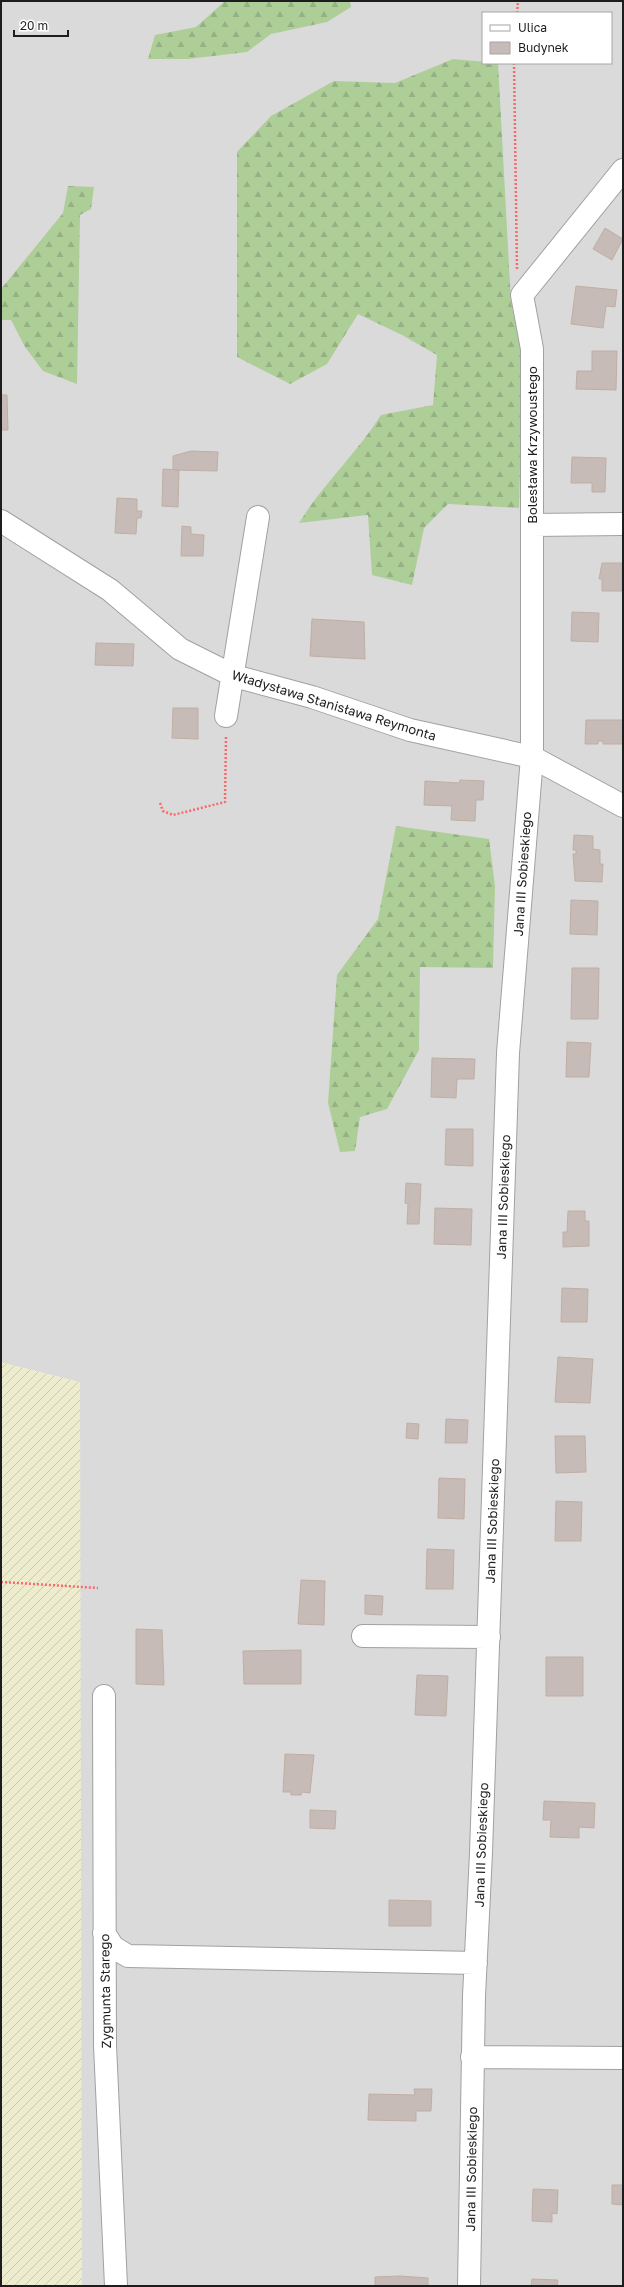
<svg xmlns="http://www.w3.org/2000/svg" width="624" height="2287" font-family="'Golos Text',sans-serif">
<style>
.residential{fill:#dbdada;fill-rule:evenodd}
.farmland{fill:url(#farmland-furrows)}
.forest{fill:url(#forest-firs)}
.building{fill:#c6bbb6;stroke:#c0aea5}
.lines{fill:none;stroke-linecap:round;stroke-linejoin:round}
.minor-casing{stroke:#a1a1a1;stroke-width:24}
.path{stroke:#f9696c;stroke-width:2.5;stroke-dasharray:2 2;stroke-linecap:butt}
.minor{stroke:#fff;stroke-width:22}
.labels{text-anchor:middle;stroke-width:3;stroke-linejoin:round;paint-order:stroke}
.street-label{font-size:13px;fill:#1d1d1d;stroke:#fff}
</style>
<defs>
<pattern id="farmland-furrows" width="10" height="10" patternUnits="userSpaceOnUse"><rect width="10" height="10" fill="#edecce"/><path d="M-1 1l2-2M0 10L10 0M9 11l2-2" fill="none" stroke="#cbcab0"/></pattern>
<pattern id="forest-firs" width="22" height="20" patternUnits="userSpaceOnUse"><rect width="22" height="20" fill="#aece98"/><path d="M5 1l3.5 6h-7zM16 11l3.5 6h-7z" fill="#95b083"/></pattern>
</defs>
<rect width="100%" height="100%" fill="#eee9e3"/>
<path class="residential" d="M1 1H623V2286H1ZM483 13H611V63H483Z"/>
<path class="farmland" d="M1 1362 80 1382 82 2286H1Z"/>
<path class="forest" d="M225 1H350L351 7 327 22 271 34 247 52 188 59H148L155 35 196 27Z
M453 59 498 63 511 303 523 354 519 508 448 504 424 528 412 585 372 575 368 515 299 523C323 484 357 453 381 415L433 405 437 355 402 335 358 314 327 364 290 384 237 357V152L271 116 334 81 395 83Z
M68 186 94 187 91 209 80 215 77 384 43 371 25 347 11 320H1V289L63 213Z
M396 826 489 839 495 886 493 968 420 967 419 1050 387 1109 360 1117 355 1151 340 1152 328 1103 337 975 378 919Z"/>
<path class="building" d="M605 228 623 239 612 260 593 249Z
M576 286 617 290 615 307 606 306 603 328 571 324Z
M592 351H617L616 390 576 389 577 371H592Z
M1 395H7L8 430H1Z
M191 451 218 452 217 471 173 470V456Z
M572 457 606 458 605 492H592V483H571Z
M163 469 179 470 178 507 162 506Z
M117 498 137 499V511H142L141 518H137L136 534 115 533Z
M182 526 191 527V534L204 535 203 556H181Z
M602 563H622V591H602V579H599Z
M572 612 599 613 598 642 571 641Z
M312 619 364 622 365 659 310 656Z
M96 643 134 644 133 666 95 665Z
M173 708H198V739L172 738Z
M586 720H623V744H603V741H598V744H585Z
M460 780 484 781 483 800H476L475 821 451 820 452 806 424 805 425 781 459 783Z
M574 835 593 836V849L600 850V864H603L602 882 575 881 573 854H576V850H573Z
M571 900 598 901 597 935 570 934Z
M572 968H599L598 1019H571Z
M567 1042 591 1043 589 1077H566Z
M432 1058 475 1059 474 1079H457L456 1098 431 1097Z
M446 1129H473V1166L445 1165Z
M406 1183 421 1184 419 1224H407L408 1204 405 1203Z
M435 1208 472 1209 471 1245 434 1244Z
M568 1211H585V1221H589V1246L563 1247V1232H567Z
M562 1288 588 1289 587 1322H561Z
M558 1357 593 1359 590 1403 555 1402Z
M446 1419 468 1420 467 1443H445Z
M407 1423 419 1424 418 1439 406 1438Z
M555 1436H585L586 1472 556 1473Z
M439 1478 465 1479 464 1519 438 1518Z
M556 1501 582 1502 581 1541H555Z
M427 1549 454 1550 453 1589H426Z
M301 1580 325 1581 324 1625 298 1624Z
M365 1595 383 1596 382 1615 365 1614Z
M136 1629 162 1630 164 1685 136 1684Z
M301 1650V1684H244L243 1651Z
M546 1657H583V1696H546Z
M417 1675 448 1676 446 1716 415 1715Z
M285 1754 314 1755 310 1793 302 1792 301 1795H291V1792H283Z
M544 1801 595 1803 594 1828 579 1827V1838L550 1837 551 1820H543Z
M310 1810 336 1811 335 1829 310 1828Z
M389 1900 431 1901V1926H389Z
M414 2089H432L431 2111H416V2121L368 2120 369 2094 415 2095Z
M612 2185H623V2205L612 2204Z
M533 2189 558 2190 557 2214 552 2213V2222L532 2221Z
M400 2276 428 2278V2286H375V2277Z
M532 2279 558 2280 557 2286H531Z"/>
<g class="lines">
<defs>
<path id="minor" d="M1 521 110 590 180 649 234 676 312 697 410 730 532 757 623 806
M532 525 623 524
M226 716 258 517
M363 1636 489 1637
M104 1696 105 2045 116 2286
M104 1933 113 1947 128 1956 476 1963
M472 2057 623 2058
M469 2286 474 1996 481 1853 508 1053 532 757V349L522 295 623 170"/>
</defs>
<use href="#minor" class="minor-casing"/>
<path class="path" d="M517 13 518 1
M514 63 517 270
M160 803 163 811 173 815 225 802 226 735
M1 1582 98 1588"/>
<use href="#minor" class="minor"/>
</g>
<g class="labels">
<g class="street-label">
<text transform="translate(532 445) rotate(-90)" y="5">Bolesława Krzywoustego</text>
<text transform="translate(334 705) rotate(17)" y="5">Władysława Stanisława Reymonta</text>
<text transform="translate(522 874) rotate(-86)" y="5">Jana III Sobieskiego</text>
<text transform="translate(503 1197) rotate(-88)" y="5">Jana III Sobieskiego</text>
<text transform="translate(492 1521) rotate(-88)" y="5">Jana III Sobieskiego</text>
<text transform="translate(481 1845) rotate(-88)" y="5">Jana III Sobieskiego</text>
<text transform="translate(105 1991) rotate(-91)" y="5">Zygmunta Starego</text>
<text transform="translate(471 2169) rotate(-89)" y="5">Jana III Sobieskiego</text>
</g>
</g>
<rect width="624" height="2287" fill="none" stroke="#1d1d1d" stroke-width="4"/>
<rect x="482" y="12" width="130" height="52" fill="#ffffff" stroke="#a5a5a5"/>
<rect x="490" y="25" width="20" height="6" fill="#ffffff" stroke="#a5a5a5"/>
<text x="518" y="32" font-size="12" fill="#1d1d1d">Ulica</text>
<rect x="490" y="42" width="20" height="12" fill="#c6bbb6" stroke="#a5a5a5"/>
<text x="518" y="52" font-size="12" fill="#1d1d1d">Budynek</text>
<path d="M14 30v6h54v-6" fill="none" stroke="#1d1d1d" stroke-width="2"/>
<text x="20" y="30" font-size="12" fill="#1d1d1d" stroke="#ffffff" stroke-width="3" paint-order="stroke">20 m</text>
</svg>
